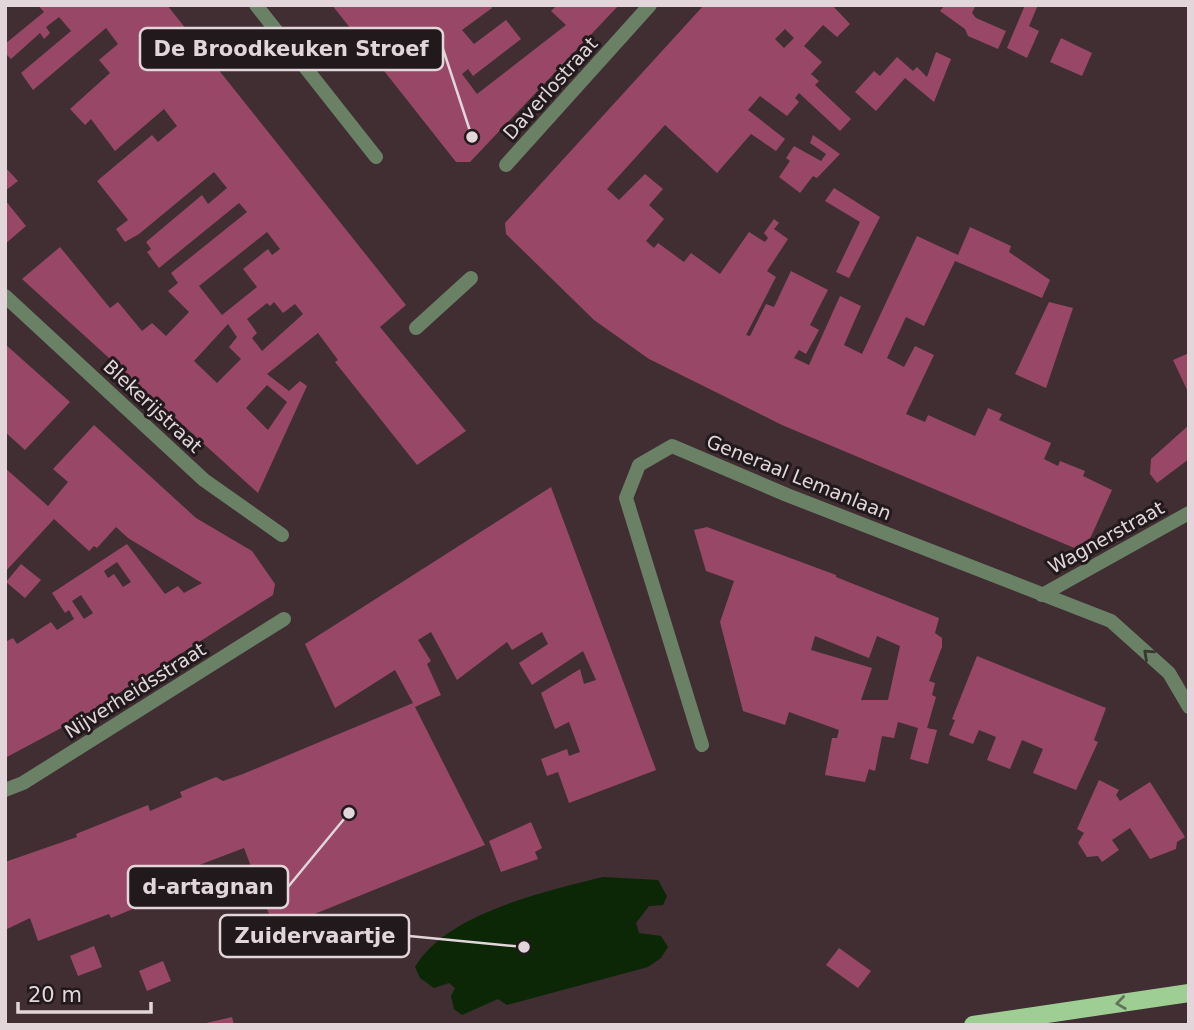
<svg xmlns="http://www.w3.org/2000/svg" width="1194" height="1030" font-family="'DejaVu Sans',sans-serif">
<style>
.water{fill:#0b2705}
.building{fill:#984866;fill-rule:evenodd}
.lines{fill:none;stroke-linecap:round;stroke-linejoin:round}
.service{stroke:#6a8165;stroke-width:14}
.minor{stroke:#6a8165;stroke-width:14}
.primary{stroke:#9ece94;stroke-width:18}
.oneway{stroke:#373831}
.oneway2{stroke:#607458}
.labels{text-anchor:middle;stroke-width:6;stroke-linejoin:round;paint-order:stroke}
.street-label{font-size:19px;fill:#e2d6da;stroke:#21191b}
.leader{fill:none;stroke:#e2d6da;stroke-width:2.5}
.callout-dot{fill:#e2d6da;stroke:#21191b;stroke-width:2.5}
.callout{fill:#21191b;stroke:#e2d6da;stroke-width:2.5}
.callout-label{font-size:21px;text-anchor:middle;font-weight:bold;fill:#e2d6da}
</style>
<rect width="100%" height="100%" fill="#402e33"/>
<path class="water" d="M603 877 658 880 667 896 663 905 649 906 636 923 639 933 661 936 668 947 661 958 648 967 507 1005 498 999 462 1015 454 1009 451 996 455 988 449 983 434 988 420 978 415 967C446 913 547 891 603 877Z"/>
<path class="building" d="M38 5H167L406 305 380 327 466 431 417 465 335 362 338 360 318 333 267 374 289 391 300 381 307 386 258 493 22 279 60 247 110 308 118 302 142 331 152 323 166 336 189 312 168 291 178 283 171 273 247 212 239 203 159 268 147 252 151 249 146 242 202 195 208 204 227 188 214 172 139 234 125 242 116 229 128 220 97 181 152 135 158 142 177 126 164 109 115 151 91 119 85 125 70 109 110 73 99 60 118 44 106 28 33 90 21 73 71 31 59 17 46 27 50 33 44 39 40 33 11 59 5 53V44L44 12ZM267 232 280 249 272 255 268 249 243 269 257 287 222 315 199 286ZM274 302 283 313 295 304 303 314 262 351 252 338 257 333 247 319 267 303 270 306ZM228 324 237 337 229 347 241 359 217 383 194 361ZM267 385 287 402 268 430 246 408Z
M332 5H490L492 8 462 30 474 44 506 20 521 39 473 76 468 69 462 74 477 94 566 25 551 11 557 5H619L470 162H456Z
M704 5H832L850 24 837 37 823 25 804 46 822 62 811 74 819 81 815 85 851 119 840 131 799 93 795 98 799 102 787 116 760 96 748 110 785 139 776 151 751 134 717 173 665 125 607 189 619 200 645 174 663 189 649 205 664 219 646 241 654 248 658 243 684 262 691 253 720 274 749 232 765 242 768 238 764 233 774 219 779 223 774 229 788 239 767 271 776 277 746 335 750 336 766 304 774 307 791 271 828 290 810 325 819 330 806 354 799 350 794 358 809 365 840 296 861 306 844 345 862 354 917 236 958 255 970 227 1011 246 1009 252 1050 280 1042 298 955 261 924 326 906 317 887 358 904 367 915 346 934 355 906 414 925 422 928 415 975 436 988 408 1002 414 999 420 1051 443 1044 459 1058 466 1060 461 1085 471 1083 476 1112 490 1084 552 782 425 649 359 594 320 506 234 505 223ZM785 29 794 38 784 48 775 39Z
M945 5H976L972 13 976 18 1006 31 998 49 968 36 965 29 940 11Z
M1025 5H1038L1029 26 1039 31 1027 58 1007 48Z
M1061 38 1092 53 1082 76 1050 62Z
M936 52 951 59 934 102 905 78 876 111 855 92 874 71 880 76 897 57 913 71 917 67 927 77Z
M813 135 840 154 817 178 813 176 800 193 779 177 790 161 786 158 794 146 821 161 826 154 810 143Z
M5 167 18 181 5 191Z
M834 188 880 217 849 278 836 272 860 222 825 201Z
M5 200 26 226 5 244Z
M1049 302 1073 308 1046 388 1015 374Z
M5 344 70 402 25 450 5 432Z
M1189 353V394L1173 360Z
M94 425 196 518 252 551 275 584 273 595 78 719 5 758V642L13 638 17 644 51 622 57 630 74 619 69 610 65 613 52 593 127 544 165 594 178 586 184 593 202 583 128 538 116 527 97 548 94 546 89 551 54 519 5 572V468L48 506 68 482 53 469ZM117 562 131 582 123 587 114 574 108 578 104 571ZM81 595 93 613 84 619 72 601Z
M1189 425V459L1157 483 1150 474 1151 459Z
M551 487 656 770 569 803 558 772 547 776 541 759 567 749 569 756 580 752 569 722 555 729 541 693 580 669 584 684 596 680 583 651 532 685 519 663 548 644 542 632 512 650 507 642 457 680 431 632 418 640 431 661 427 664 441 695 415 707 485 845 275 930 244 848 173 875 175 880 140 893 145 904 111 918 109 914 38 941 30 918 5 930V862L77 837 76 834 148 805 150 811 182 797 180 792 216 777 223 781 243 774 413 703 395 670 335 708 305 644Z
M707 527 836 575V577L939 618 935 633 942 638V647L929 681 935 683 932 695 936 697 927 728 937 730 928 764 910 759 918 728 898 722 894 738 882 736 875 771 869 769 865 782 825 775 832 738H837L839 730 789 712 785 725 743 711 720 622 734 581 706 571 694 530ZM815 636 869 658 877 636 900 646 888 700H861L872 668 811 650Z
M21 564 41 580 25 598 6 582Z
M977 656 1106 708 1094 740 1098 742 1076 790 1033 773 1043 749 1022 740 1010 769 987 760 996 737 979 730 973 744 949 735 955 720 952 719Z
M1099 780 1119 790 1116 795 1120 801 1150 782 1185 837 1177 842 1176 849 1150 859 1130 828 1112 840 1119 850 1102 862 1098 856 1087 857 1078 843 1084 833 1077 829Z
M531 822 542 848 535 852 538 859 501 872 489 841Z
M94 946 102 967 78 976 70 956Z
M839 948 871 971 858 988 826 965Z
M163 961 171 981 147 991 139 971Z
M232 1017 234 1025H202V1024Z"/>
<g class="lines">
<path class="service" d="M416 328 471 278
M702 745 626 498 639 465 672 446 787 495 1111 621 1169 673 1189 707"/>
<path class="minor" d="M256 5 376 157
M506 165 650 5
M5 296 204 480 282 535
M1042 595 1189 513
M5 790 23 783 284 619"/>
<path class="primary" d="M973 1025 1189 993"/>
</g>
<defs><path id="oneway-chevron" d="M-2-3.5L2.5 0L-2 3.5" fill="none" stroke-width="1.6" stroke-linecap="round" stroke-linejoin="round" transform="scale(1.75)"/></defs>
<use class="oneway" href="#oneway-chevron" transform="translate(1148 654) rotate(-138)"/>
<use class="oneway2" href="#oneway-chevron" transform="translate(1121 1003) rotate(172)"/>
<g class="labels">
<g class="street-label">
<text transform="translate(550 88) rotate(-48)" y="7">Daverlostraat</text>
<text transform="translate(153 406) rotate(43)" y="7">Blekerijstraat</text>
<text transform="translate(799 477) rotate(22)" y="7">Generaal Lemanlaan</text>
<text transform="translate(1106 537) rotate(-29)" y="7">Wagnerstraat</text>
<text transform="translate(135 690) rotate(-32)" y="7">Nijverheidsstraat</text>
</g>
</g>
<path class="leader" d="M472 137L443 49M349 813L288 887M524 947L409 936"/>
<g class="callout-dot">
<circle cx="472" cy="137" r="7"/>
<circle cx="349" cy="813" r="7"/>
<circle cx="524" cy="947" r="7"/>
</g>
<g class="callout">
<rect x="140" y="28" width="303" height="42" rx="7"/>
<rect x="128" y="866" width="160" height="42" rx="7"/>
<rect x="220" y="915" width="189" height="42" rx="7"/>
</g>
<g class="callout-label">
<text x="291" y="56">De Broodkeuken Stroef</text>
<text x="208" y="894">d-artagnan</text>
<text x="315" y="943">Zuidervaartje</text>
</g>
<rect width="1194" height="1030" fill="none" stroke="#e2d6da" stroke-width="14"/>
<path d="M18 1002v10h133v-10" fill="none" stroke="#e2d6da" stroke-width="3.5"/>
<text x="28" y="1002" font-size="21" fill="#e2d6da" stroke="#21191b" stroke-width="5" paint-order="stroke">20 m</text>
</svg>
